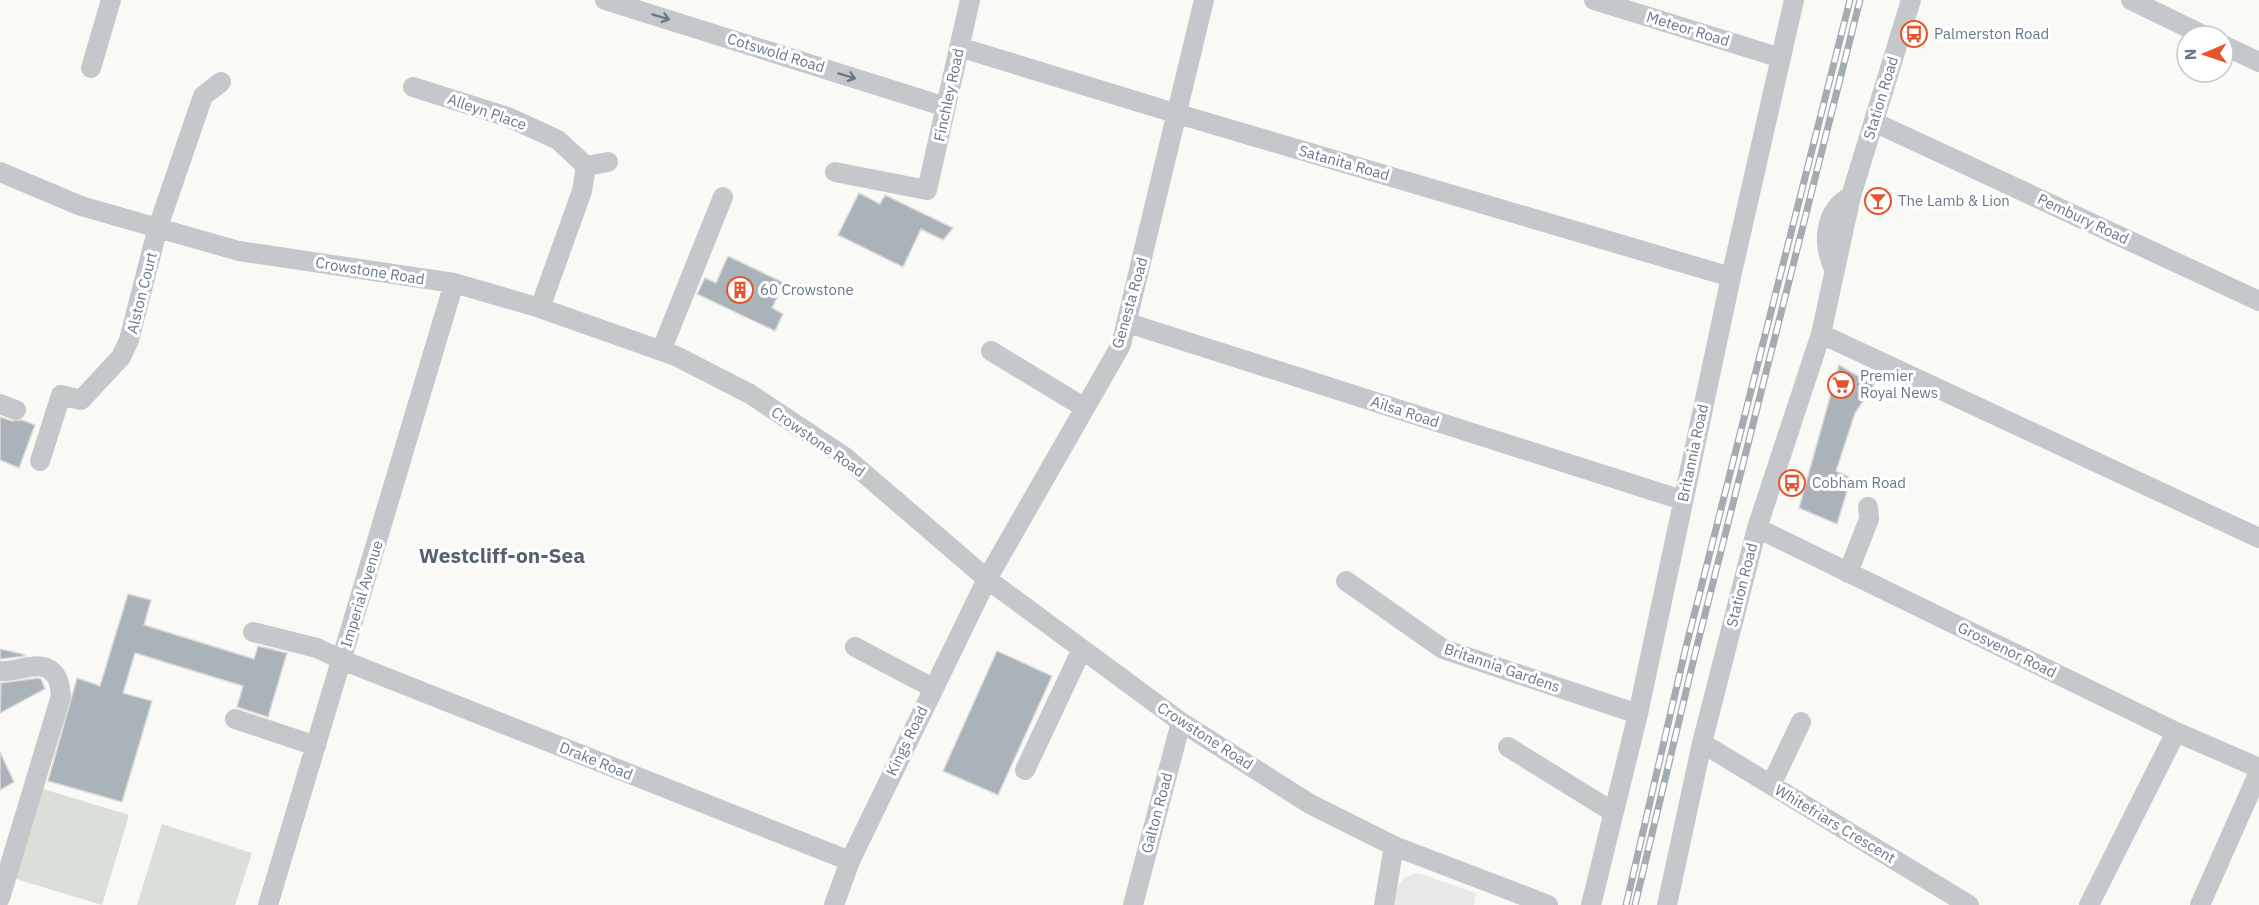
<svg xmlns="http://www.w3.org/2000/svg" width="2259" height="905" font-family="'IBM Plex Sans',sans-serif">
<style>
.built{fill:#e7e8e7}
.green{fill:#dae0d7}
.building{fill:#aab3b9;stroke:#dadad8;stroke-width:1.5}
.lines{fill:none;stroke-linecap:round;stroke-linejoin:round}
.minor{stroke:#c4c8cb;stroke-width:20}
.rail-casing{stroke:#a4abb1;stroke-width:7}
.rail{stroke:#fff;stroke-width:4.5;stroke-dasharray:14;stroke-linecap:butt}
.oneway{stroke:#677987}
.labels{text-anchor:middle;stroke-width:6;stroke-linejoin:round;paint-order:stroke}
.street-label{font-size:15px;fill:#677987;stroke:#fff}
.poi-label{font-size:15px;fill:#677987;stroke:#fff;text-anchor:start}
.district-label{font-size:21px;font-weight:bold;fill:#55626c;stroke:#fff}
</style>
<rect width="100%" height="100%" fill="#f9f9f6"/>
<path class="built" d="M1418 873 1476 893 1474 905H1392L1394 891 1405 877Z"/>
<path class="green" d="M40 788 129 815 102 905 13 878Z
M162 824 252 853 235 905H137Z"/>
<path class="building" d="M859 193 880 204 885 195 953 228 943 240 921 229 903 267 838 235Z
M728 256 784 283 772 308 783 314 775 331 697 294 705 278 716 283Z
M1839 365 1874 385 1855 413 1836 471 1851 478 1837 524 1799 508Z
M0 417 12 421 22 420 35 425 19 468 0 460Z
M128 594 151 600 144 625 254 659 258 646 287 653 268 717 237 707 243 686 135 653 123 693 152 701 122 802 48 781 77 678 100 686Z
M0 649 22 654 25 656 0 659Z
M997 651 1052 676 998 795 943 771Z
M38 678 41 679 45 689 0 713 1 683Z
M0 752 14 782 0 790Z"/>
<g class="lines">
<path class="minor" d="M605 0 946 107
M1594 0 1781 58
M2131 0 2205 36
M2223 45 2259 62
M959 47 1178 114 1731 277
M91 68 111 0
M413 87 508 117 558 140 586 166 582 191 540 308
M1874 122 2259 301
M586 166 608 162
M0 172 81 206 239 251 454 283 540 308 676 356 750 394 845 457 987 579 1181 722 1310 804 1394 846 1548 905
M835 172 927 190 970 0
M1834 269C1822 243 1824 211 1851 196
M1128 323 1682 500
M1821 334 2259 538
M661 351 723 197
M991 351 1085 408
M0 404 16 410
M40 461 61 395 81 400 121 357 129 340 158 227 203 96 221 82
M1757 528 2176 732 2259 768
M1848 573 1869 519 1868 507
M1346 581 1443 649 1638 714
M253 632 317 648 342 660 850 861
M855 647 933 688
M0 671C19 673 44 655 57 678 60 682 60 691 61 696L0 898
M235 719 316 746
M1702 743 1969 905
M1508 747 1613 812
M1025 770 1082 649
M1771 785 1801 722
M268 905 454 283
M834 905 850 861 987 579 1121 345 1204 0
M1133 905 1181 722
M1384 905 1394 846
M1591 905 1638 714 1731 277 1794 0
M1667 905 1702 743 1757 528 1821 334 1851 196 1911 0
M2089 905 2176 732
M2200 905 2259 772"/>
<defs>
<path id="rail" d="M1626 905 1685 651 1850 0
M1635 905 1695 654 1860 0"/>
</defs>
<use href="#rail" class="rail-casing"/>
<use href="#rail" class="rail"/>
</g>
<defs><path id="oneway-shaft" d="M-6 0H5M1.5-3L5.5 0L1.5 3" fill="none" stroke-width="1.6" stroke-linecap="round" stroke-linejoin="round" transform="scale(1.5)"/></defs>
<g class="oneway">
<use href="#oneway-shaft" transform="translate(661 17) rotate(17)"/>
<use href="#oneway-shaft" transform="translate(847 76) rotate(17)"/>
</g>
<defs>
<symbol id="bus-ring" viewBox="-11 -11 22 22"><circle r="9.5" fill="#fff" stroke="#e5542a" stroke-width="1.5"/><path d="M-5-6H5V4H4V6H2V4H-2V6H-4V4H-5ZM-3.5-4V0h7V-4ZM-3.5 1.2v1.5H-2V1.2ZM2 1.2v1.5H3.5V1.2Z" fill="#e5542a"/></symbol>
<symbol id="bar-ring" viewBox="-11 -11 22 22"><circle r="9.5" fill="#fff" stroke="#e5542a" stroke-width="1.5"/><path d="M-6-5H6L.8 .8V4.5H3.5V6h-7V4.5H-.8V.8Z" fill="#e5542a"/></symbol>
<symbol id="building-ring" viewBox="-11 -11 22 22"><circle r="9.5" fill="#fff" stroke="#e5542a" stroke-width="1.5"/><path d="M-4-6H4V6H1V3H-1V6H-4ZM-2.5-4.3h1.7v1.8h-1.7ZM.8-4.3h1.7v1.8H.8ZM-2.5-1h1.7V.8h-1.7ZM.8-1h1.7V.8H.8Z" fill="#e5542a"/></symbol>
<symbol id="supermarket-ring" viewBox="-11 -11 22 22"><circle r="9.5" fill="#fff" stroke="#e5542a" stroke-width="1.5"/><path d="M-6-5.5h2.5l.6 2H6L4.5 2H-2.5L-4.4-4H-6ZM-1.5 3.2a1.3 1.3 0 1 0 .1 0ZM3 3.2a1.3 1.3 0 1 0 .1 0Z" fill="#e5542a"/></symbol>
</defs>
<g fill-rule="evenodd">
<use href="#bus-ring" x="1899" y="19" width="30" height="30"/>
<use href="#bar-ring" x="1863" y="186" width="30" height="30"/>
<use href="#building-ring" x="725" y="275" width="30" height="30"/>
<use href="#supermarket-ring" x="1826" y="370" width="30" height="30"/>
<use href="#bus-ring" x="1777" y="468" width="30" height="30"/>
</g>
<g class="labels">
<g class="street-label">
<text transform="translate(1688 29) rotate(17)" y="5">Meteor Road</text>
<text transform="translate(776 53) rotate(17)" y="5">Cotswold Road</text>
<text transform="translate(949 95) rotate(-78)" y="5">Finchley Road</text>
<text transform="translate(1881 98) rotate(-73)" y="5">Station Road</text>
<text transform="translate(487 112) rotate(19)" y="5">Alleyn Place</text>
<text transform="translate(1344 163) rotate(16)" y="5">Satanita Road</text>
<text transform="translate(2083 219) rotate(25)" y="5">Pembury Road</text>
<text transform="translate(370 271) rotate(9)" y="5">Crowstone Road</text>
<text transform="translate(142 293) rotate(-76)" y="5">Alston Court</text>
<text transform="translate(1130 303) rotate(-74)" y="5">Genesta Road</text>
<text transform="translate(1405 412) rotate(18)" y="5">Ailsa Road</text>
<text transform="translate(818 442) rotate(35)" y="5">Crowstone Road</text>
<text transform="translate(1693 453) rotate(-78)" y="5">Britannia Road</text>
<text transform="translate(1742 585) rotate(-76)" y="5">Station Road</text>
<text transform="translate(362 594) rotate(-73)" y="5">Imperial Avenue</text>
<text transform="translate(2007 650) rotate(26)" y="5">Grosvenor Road</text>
<text transform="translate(1502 668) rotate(19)" y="5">Britannia Gardens</text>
<text transform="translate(1205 736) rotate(33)" y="5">Crowstone Road</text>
<text transform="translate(907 741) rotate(-64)" y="5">Kings Road</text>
<text transform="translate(596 761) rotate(22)" y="5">Drake Road</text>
<text transform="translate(1157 813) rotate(-75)" y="5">Galton Road</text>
<text transform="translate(1835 824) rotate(31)" y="5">Whitefriars Crescent</text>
</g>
<g class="poi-label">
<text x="1934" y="39">Palmerston Road</text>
<text x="1898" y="206">The Lamb &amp; Lion</text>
<text x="760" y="295">60 Crowstone</text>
<text x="1860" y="381">Premier<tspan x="1860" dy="17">Royal News</tspan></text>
<text x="1812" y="488">Cobham Road</text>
</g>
<g class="district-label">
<text x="502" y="563">Westcliff-on-Sea</text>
</g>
</g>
<g transform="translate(2205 54) rotate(268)"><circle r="28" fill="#ffffff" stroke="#c2c9cf" stroke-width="1.5"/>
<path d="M0-4.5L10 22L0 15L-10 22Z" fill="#e5542a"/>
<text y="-9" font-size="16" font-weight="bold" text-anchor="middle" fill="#677987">N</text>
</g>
</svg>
